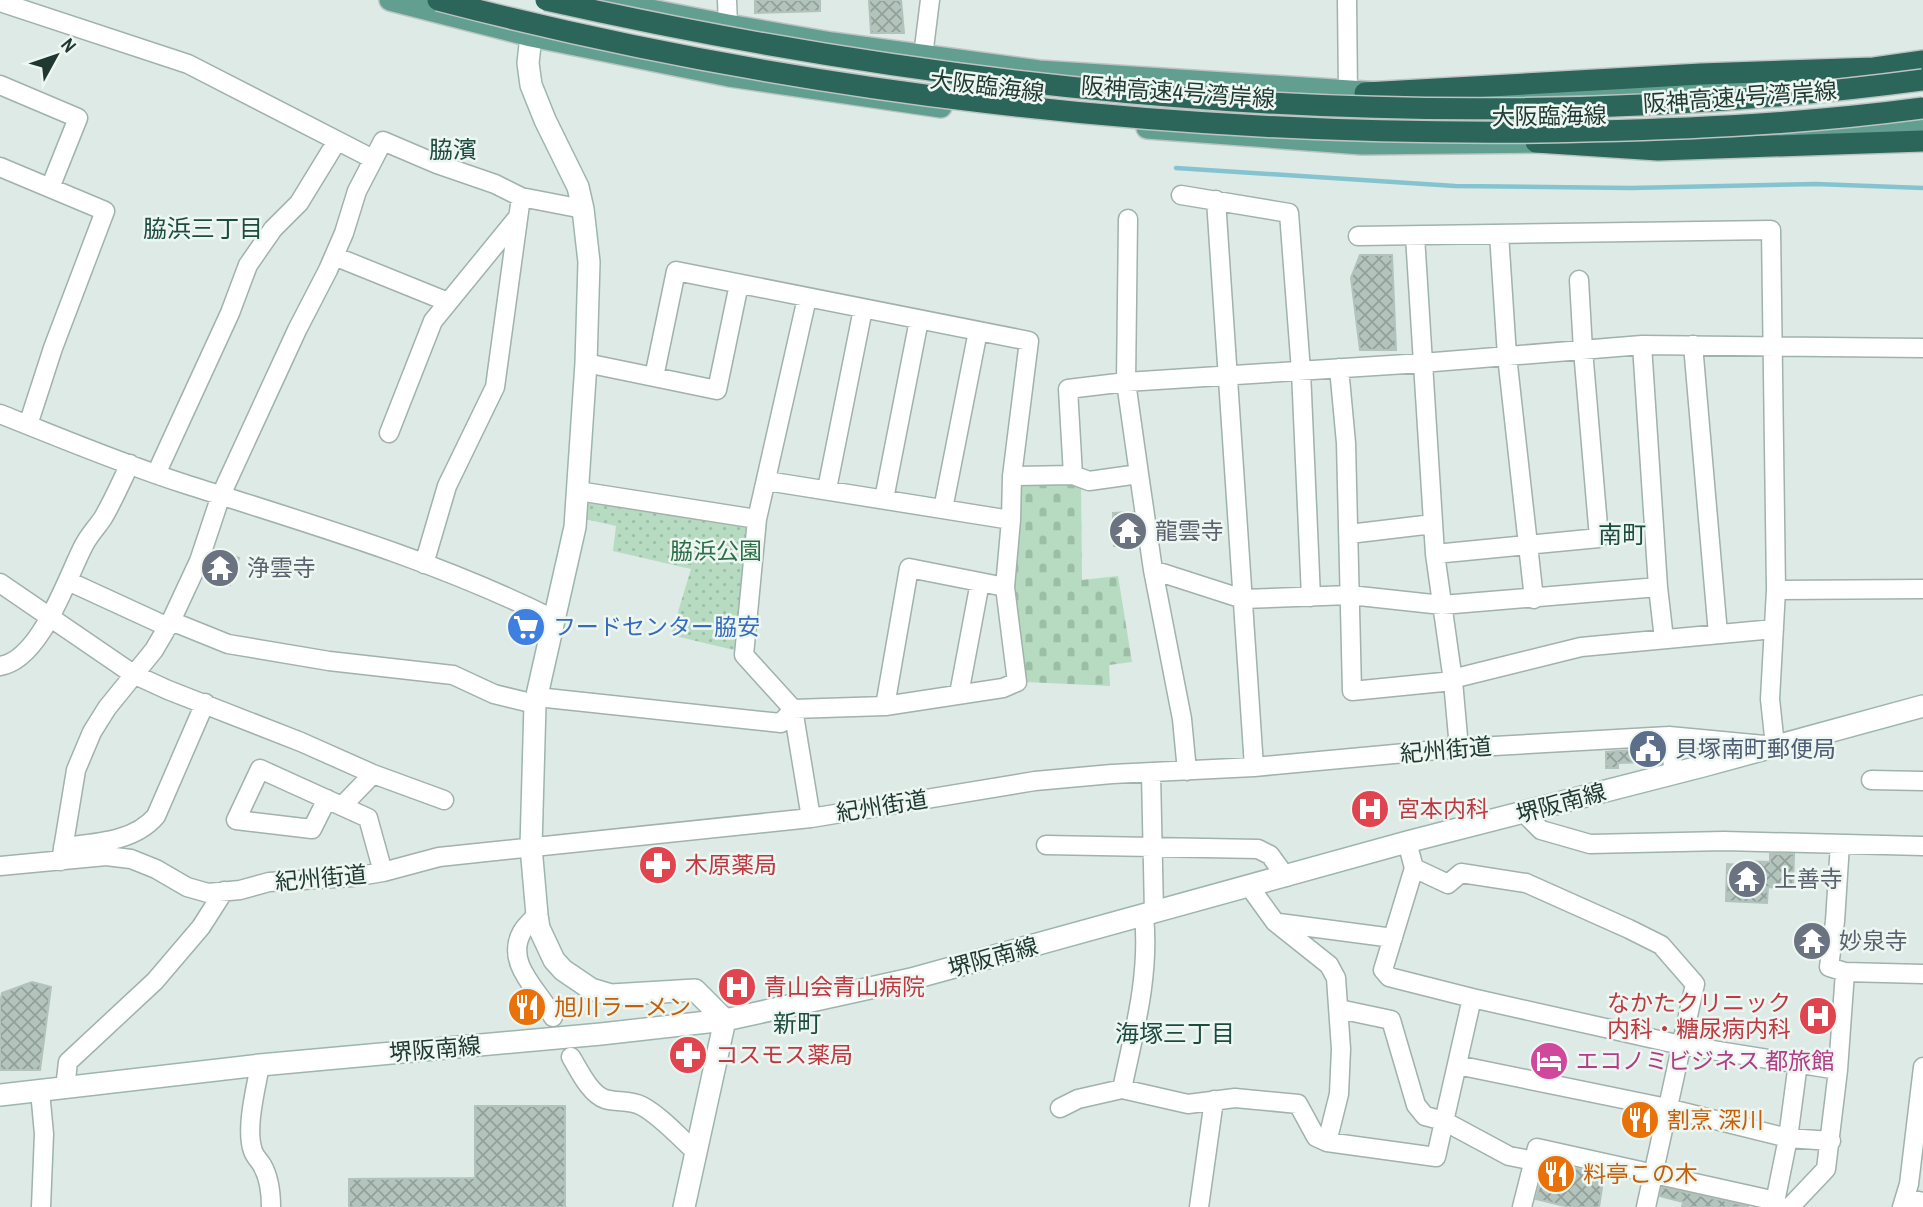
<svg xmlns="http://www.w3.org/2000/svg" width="1923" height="1207" font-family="'Archivo Narrow','Noto Sans JP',sans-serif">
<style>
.cemetery{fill:url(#cemetery-stones)}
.park{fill:url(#park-dots)}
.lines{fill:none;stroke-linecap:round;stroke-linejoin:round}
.stream{stroke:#85c3d0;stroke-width:4.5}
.building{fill:url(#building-cross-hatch);stroke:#b1c3bc;stroke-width:2}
.street-casing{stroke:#a1b1ac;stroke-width:21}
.secondary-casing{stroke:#9db5ad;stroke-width:24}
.primary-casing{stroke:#bcc4c2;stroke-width:24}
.highway-casing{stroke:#bcc4c2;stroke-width:24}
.street{stroke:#fff;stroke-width:18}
.secondary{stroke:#fff;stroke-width:21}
.primary{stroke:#629f90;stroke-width:21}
.highway{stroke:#2c655a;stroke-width:21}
.highway-bridge-casing{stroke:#bcc4c2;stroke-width:24;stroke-linecap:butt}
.highway-bridge{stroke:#2c655a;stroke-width:21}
.labels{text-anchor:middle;stroke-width:5;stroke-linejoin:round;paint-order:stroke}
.street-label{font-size:23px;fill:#1f3932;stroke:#eef6f2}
.worship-label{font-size:23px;fill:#5b616d;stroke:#eef6f2;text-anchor:start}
.park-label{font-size:23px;fill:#2a6f46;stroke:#eef6f2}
.shop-label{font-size:23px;fill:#366cbe;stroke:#eef6f2;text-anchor:start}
.service-label{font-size:23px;fill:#4e5e75;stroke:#eef6f2;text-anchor:start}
.health-label{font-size:23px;fill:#be3a42;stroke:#eef6f2;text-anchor:start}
.food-label{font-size:23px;fill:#c56008;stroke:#eef6f2;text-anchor:start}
.hotel-label{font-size:23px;fill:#b23c85;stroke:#eef6f2;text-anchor:start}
.neighbourhood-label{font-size:24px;fill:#1c4b40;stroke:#eef6f2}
</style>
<defs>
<pattern id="cemetery-stones" width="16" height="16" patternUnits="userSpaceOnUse" patternTransform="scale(1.75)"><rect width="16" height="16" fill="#b6dbc1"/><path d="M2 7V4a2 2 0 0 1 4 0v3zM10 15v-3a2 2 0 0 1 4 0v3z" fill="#9cbda6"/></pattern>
<pattern id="park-dots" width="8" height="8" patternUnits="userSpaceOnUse" patternTransform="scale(1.75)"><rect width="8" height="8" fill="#b6dbc1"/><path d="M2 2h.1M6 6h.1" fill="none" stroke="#9cbda6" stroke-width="1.8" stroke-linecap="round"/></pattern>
<pattern id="building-cross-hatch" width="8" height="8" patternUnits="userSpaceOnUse" patternTransform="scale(1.75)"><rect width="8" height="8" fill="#b3c4bd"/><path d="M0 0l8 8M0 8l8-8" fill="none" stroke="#91a09a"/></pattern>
</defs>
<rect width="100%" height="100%" fill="#deeae5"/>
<path class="cemetery" d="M1018 485H1081L1082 580 1118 576 1132 662 1109 665 1110 686 1026 682 1014 589Z"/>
<path class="park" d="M585 498 749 525 734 650 671 635 691 569 613 551 616 526 585 519Z"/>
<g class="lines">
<path class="stream" d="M1176 168 1455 186 1631 188 1816 184 1923 188"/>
</g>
<path class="building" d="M755 0H820V11L755 13Z
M869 0H901L904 33H871Z
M1360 255H1392L1396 350H1360L1351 278Z
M1133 512 1138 545 1114 546 1113 513Z
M215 550 239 558 230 585 222 581 221 584 208 580V577L205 576Z
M1659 748 1660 757 1644 758V762L1618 763V768H1606V752Z
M1770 854H1794L1793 888 1768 887 1767 903 1726 901 1727 864 1742 865V861L1770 862Z
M32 982 51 987 40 1070H0V1004L2 993Z
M475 1106H565V1207H349V1179L475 1178Z
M1546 1162 1604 1175 1599 1207H1569L1536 1199Z
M1662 1187 1748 1206V1207H1682L1683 1202 1660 1196Z"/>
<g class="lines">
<defs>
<path id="street" d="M727 0 728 25
M1347 0 1348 92
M0 2 188 64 373 159
M923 56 930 0
M0 85 78 118 50 188
M0 167 105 211 53 348 28 425
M1181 195 1289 213 1301 371 1311 597
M1216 200 1254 767
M1128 219 1126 382 1139 474
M1499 234 1507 356 1534 599
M1358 236 1771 230 1776 590
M1415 236 1435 554 1453 681 1459 748
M334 256 448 302
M1693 345 1718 634
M586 363 654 377 676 271 1029 341 1012 476 1011 520 1005 587 1017 682 1003 688 885 706 793 709 744 655 757 519 807 298
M1339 368 1346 443 1352 691 1453 681 1460 677 1581 647 1774 629
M654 377 717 390 739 284
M0 414C61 438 122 464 185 484 310 524 438 561 555 620
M389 433 433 321 518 217
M156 474 230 313 248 265 273 229 299 203 337 141
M1073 475 1089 481 1139 474 1153 570 1182 719 1187 771
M1012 476 1073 475 1068 389 1126 382 1422 363 1642 345 1923 348
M767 481 1011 520
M827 489 863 309
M578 491 757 519
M884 499 919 320
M943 509 978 331
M1349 534 1433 524
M1435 554 1599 538 1583 350 1579 280
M424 564 447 486 495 387 521 197
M1153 570 1243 599 1350 595 1442 605 1658 587 1642 345
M68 581 168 627
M0 583 133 674 168 690 301 742 373 774 444 800
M1658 587 1664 639
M171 621 228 644 329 661 453 675 494 694 535 704
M0 666C41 660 67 577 84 545 89 535 97 527 103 518 113 501 121 482 130 464
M959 694 980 582
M537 697 781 723 793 709
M885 706 909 568 1005 587
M793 709 811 818
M1669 736 1674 773
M1151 773 1154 913
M1871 780 1923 781
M327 799 312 829 236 820 260 769 368 818 383 872
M342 806 373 774
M1524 813 1541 830 1590 844 1724 841 1923 846
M1407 842 1414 868 1448 884 1461 873 1526 883 1629 929 1661 945 1695 984 1646 1207
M1840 844 1835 921 1829 967 1845 972
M1046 845 1258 849 1270 855 1286 877
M63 847C95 843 134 842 156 816L205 703
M61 861 76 770 92 732 107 708 154 650 171 621 199 561 221 495 297 330 328 270 344 233 357 191 383 141 437 164 495 184 521 197 583 209
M0 866 106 856 131 859 156 869 187 887 208 893 240 890 269 882 353 877 383 872 439 857 811 818 1035 781 1112 774 1254 767 1459 748 1669 736 1775 746 1770 699 1776 590 1923 589
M1414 868 1383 970 1389 977 1472 998
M1249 886 1275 922 1329 965 1336 978 1341 1049 1339 1094 1327 1142 1436 1157 1472 998 1681 1045 1838 1070
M537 915C532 920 525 926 522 932 504 964 540 991 553 1017
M1279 923 1393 938
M1339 1009 1391 1020 1416 1105 1425 1116 1444 1121 1509 1156 1535 1161
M571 1057C579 1070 590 1094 605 1099 617 1103 629 1099 642 1106 662 1117 679 1137 696 1152
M260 1065C256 1088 245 1129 253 1151 255 1157 259 1160 262 1165 269 1177 271 1193 271 1207
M1457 1065 1667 1108 1788 1138 1831 1141
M65 1088 68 1062 155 981 201 927 224 891
M1122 1089C1134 1032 1150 975 1144 916
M40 1091 44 1134 41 1207
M1060 1108 1078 1099 1122 1089 1188 1104 1235 1098 1298 1104 1316 1137 1327 1142
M1905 1198 1923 1202
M1199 1207 1214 1100
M1522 1207 1537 1148 1776 1201
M1774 1207 1788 1138 1798 1063
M1790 1207 1826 1169 1838 1070 1845 972 1923 974
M1902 1207 1909 1184 1923 1067"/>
<path id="secondary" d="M531 36 528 63 531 85 545 120 578 187 583 209 589 262 586 363 575 527 535 704 531 847 537 915 539 928 554 960 563 970 591 989 611 995 695 990 725 1020 684 1207
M0 1095 260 1065 601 1034 725 1020 911 979 1407 842 1703 766 1923 706"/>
<path id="primary" d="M390 0 531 36 729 76 941 107
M599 0 728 25 832 43 1039 71 1381 93
M1491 95 1787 86
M1147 128 1362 144 1552 142
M1734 138 1923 123"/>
<path id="highway" d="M1365 93 1701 74 1874 68 1923 61
M1536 142 1658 150 1923 141"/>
</defs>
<use href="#street" class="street-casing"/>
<use href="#secondary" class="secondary-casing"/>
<use href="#primary" class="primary-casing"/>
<use href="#highway" class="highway-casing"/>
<use href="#street" class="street"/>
<use href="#secondary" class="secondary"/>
<use href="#primary" class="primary"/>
<use href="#highway" class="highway"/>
<defs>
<path id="highway-bridge" d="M438 0C794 93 1172 136 1540 132 1668 130 1796 125 1923 108
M546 0C995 101 1465 141 1923 80"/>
</defs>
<use href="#highway-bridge" class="highway-bridge-casing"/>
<use href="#highway-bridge" class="highway-bridge"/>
</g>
<defs>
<symbol id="temple-disc" viewBox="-11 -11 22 22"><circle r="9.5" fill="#6b7280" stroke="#eef6f2"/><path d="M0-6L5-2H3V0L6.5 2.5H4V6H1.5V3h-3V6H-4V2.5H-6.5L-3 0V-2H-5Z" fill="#fff"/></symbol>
<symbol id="supermarket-disc" viewBox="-11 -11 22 22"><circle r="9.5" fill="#3f7fe0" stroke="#eef6f2"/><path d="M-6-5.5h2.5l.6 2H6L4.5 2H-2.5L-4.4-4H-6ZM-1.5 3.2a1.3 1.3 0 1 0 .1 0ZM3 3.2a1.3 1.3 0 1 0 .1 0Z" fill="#fff"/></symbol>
<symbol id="civic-disc" viewBox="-11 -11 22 22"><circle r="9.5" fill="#5c6f8a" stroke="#eef6f2"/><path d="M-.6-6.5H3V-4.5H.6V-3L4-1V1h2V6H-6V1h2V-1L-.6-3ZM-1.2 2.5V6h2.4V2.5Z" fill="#fff"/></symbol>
<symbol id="hospital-disc" viewBox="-11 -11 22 22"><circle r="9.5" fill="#e0444e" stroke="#eef6f2"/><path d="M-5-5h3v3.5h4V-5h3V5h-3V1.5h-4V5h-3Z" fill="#fff"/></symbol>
<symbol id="pharmacy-disc" viewBox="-11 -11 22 22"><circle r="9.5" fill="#e0444e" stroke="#eef6f2"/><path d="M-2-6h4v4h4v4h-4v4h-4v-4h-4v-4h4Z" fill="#fff"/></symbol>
<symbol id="restaurant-disc" viewBox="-11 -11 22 22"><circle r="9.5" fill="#e8710a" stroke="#eef6f2"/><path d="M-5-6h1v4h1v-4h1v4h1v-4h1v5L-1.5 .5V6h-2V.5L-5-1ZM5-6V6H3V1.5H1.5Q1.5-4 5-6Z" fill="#fff"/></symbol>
<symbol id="hotel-disc" viewBox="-11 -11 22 22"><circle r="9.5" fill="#d1479c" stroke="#eef6f2"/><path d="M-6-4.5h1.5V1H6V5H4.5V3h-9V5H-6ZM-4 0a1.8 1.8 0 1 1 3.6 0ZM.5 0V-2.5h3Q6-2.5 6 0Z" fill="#fff"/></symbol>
</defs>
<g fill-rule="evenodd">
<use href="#temple-disc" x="1106" y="509" width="44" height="44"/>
<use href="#temple-disc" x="198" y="546" width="44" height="44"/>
<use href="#supermarket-disc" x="504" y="605" width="44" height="44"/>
<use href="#civic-disc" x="1626" y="727" width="44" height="44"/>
<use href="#hospital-disc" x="1348" y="787" width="44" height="44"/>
<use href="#pharmacy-disc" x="636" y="843" width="44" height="44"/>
<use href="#temple-disc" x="1725" y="857" width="44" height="44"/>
<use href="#temple-disc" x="1790" y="919" width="44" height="44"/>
<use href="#hospital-disc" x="715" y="965" width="44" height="44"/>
<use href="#restaurant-disc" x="505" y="985" width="44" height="44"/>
<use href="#hospital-disc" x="1796" y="994" width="44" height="44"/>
<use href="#pharmacy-disc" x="666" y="1033" width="44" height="44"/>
<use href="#hotel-disc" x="1527" y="1039" width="44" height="44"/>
<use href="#restaurant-disc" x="1618" y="1098" width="44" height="44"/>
<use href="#restaurant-disc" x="1534" y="1152" width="44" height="44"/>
</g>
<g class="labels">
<g class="street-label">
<text transform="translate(987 86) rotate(7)" y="8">大阪臨海線</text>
<text transform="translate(1178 92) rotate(4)" y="8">阪神高速4号湾岸線</text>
<text transform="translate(1740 97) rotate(-4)" y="8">阪神高速4号湾岸線</text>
<text transform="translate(1549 116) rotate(-1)" y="8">大阪臨海線</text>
<text transform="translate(1446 750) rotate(-5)" y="8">紀州街道</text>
<text transform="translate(1561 803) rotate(-15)" y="8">堺阪南線</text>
<text transform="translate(882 806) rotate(-9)" y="8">紀州街道</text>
<text transform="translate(321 878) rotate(-5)" y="8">紀州街道</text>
<text transform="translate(993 957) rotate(-15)" y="8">堺阪南線</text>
<text transform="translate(435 1049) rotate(-5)" y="8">堺阪南線</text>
</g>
<g class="worship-label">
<text x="1155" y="539">龍雲寺</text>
<text x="247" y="576">浄雲寺</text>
<text x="1774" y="887">上善寺</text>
<text x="1839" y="949">妙泉寺</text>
</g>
<g class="park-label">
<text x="716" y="559">脇浜公園</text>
</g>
<g class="shop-label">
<text x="553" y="635">フードセンター脇安</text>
</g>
<g class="service-label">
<text x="1675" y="757">貝塚南町郵便局</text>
</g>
<g class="health-label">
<text x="1397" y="817">宮本内科</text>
<text x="685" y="873">木原薬局</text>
<text x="764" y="995">青山会青山病院</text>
<text x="1791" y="1011" text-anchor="end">なかたクリニック<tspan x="1791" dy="26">内科・糖尿病内科</tspan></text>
<text x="715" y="1063">コスモス薬局</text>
</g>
<g class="food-label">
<text x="554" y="1015">旭川ラーメン</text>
<text x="1667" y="1128">割烹 深川</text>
<text x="1583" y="1182">料亭この木</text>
</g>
<g class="hotel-label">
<text x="1576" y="1069">エコノミビジネス 都旅館</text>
</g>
<g class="neighbourhood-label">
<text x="453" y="158">脇濱</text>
<text x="203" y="237">脇浜三丁目</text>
<text x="1622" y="543">南町</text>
<text x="797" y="1032">新町</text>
<text x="1175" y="1042">海塚三丁目</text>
</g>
</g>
<g transform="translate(56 56) rotate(50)" stroke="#eef6f2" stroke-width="5" paint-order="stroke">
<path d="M0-5L12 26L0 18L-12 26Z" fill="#1f3932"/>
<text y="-10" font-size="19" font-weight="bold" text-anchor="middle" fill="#1f3932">N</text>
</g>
</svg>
